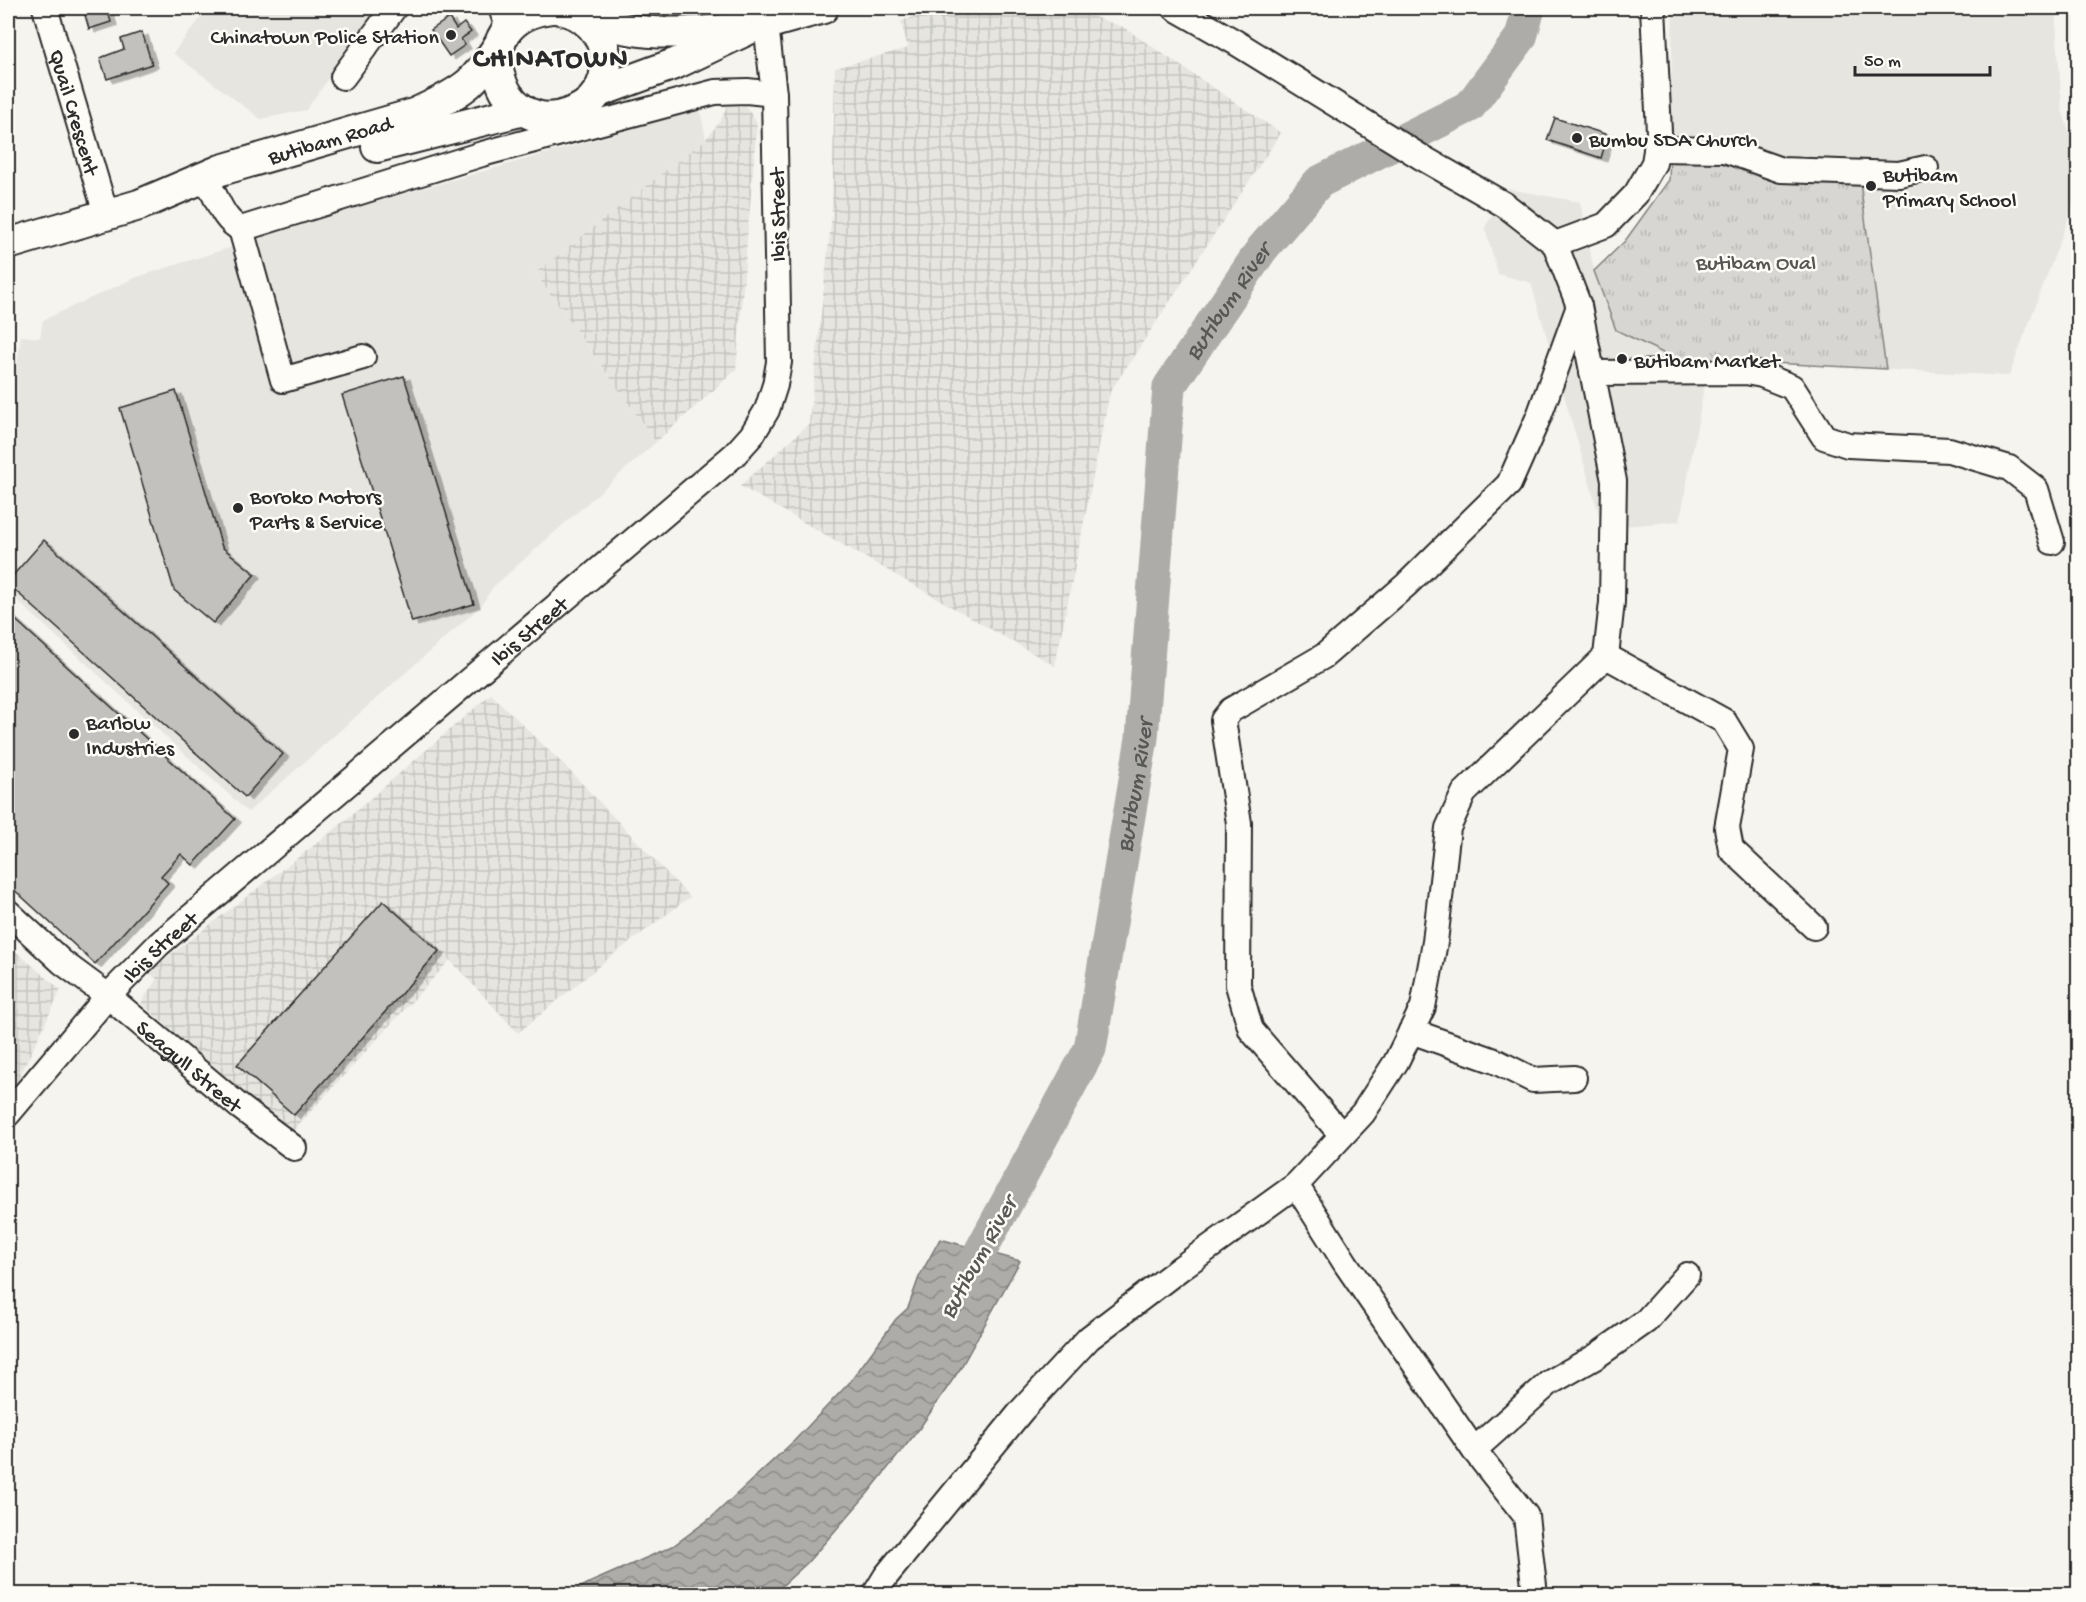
<svg xmlns="http://www.w3.org/2000/svg" width="2086" height="1602" font-family="'Gochi Hand',sans-serif">
<style>
.built{fill:#e6e5e0}
.industrial{fill:url(#industrial-grid)}
.park{fill:url(#park-tufts);stroke:#81807e;stroke-width:1.5}
.water{fill:url(#water-waves);stroke:#797877;stroke-width:1.5}
.lines{fill:none;stroke-linecap:round;stroke-linejoin:round}
.river{stroke:#adaca9;stroke-width:33}
.building{fill:#c2c1be;stroke:#2b2b2b;stroke-width:1.5;filter:url(#shadow)}
.minor-casing{stroke:#2b2b2b;stroke-width:28}
.major-casing{stroke:#2b2b2b;stroke-width:34}
.minor{stroke:#fdfcf7;stroke-width:24}
.major{stroke:#fdfcf7;stroke-width:30}
.poi-dot{fill:#2b2b2b;stroke:#fdfcf7;stroke-width:2}
.labels{text-anchor:middle;stroke-width:5;stroke-linejoin:round;paint-order:stroke}
.poi-label{font-size:22px;fill:#2b2b2b;stroke:#fdfcf7;text-anchor:start}
.street-label{font-size:22px;fill:#2b2b2b;stroke:#fdfcf7}
.park-label{font-size:22px;fill:#565655;stroke:#fdfcf7}
.water-label{font-size:24px;font-style:italic;fill:#585857;stroke:#fdfcf7}
.district-label{font-size:28px;font-weight:bold;letter-spacing:1.5px;fill:#2b2b2b;stroke:#fdfcf7}
</style>
<defs>
<pattern id="industrial-grid" width="8" height="8" patternUnits="userSpaceOnUse" patternTransform="scale(1.5)"><rect width="8" height="8" fill="#e6e5e0"/><path d="M0 4h8M4 0v8" fill="none" stroke="#c5c5c0"/></pattern>
<pattern id="park-tufts" width="24" height="20" patternUnits="userSpaceOnUse" patternTransform="scale(1.5)"><rect width="24" height="20" fill="#d7d6d2"/><path d="M3 7l-1-3M5 7V3M7 7l1-3M15 17l-1-3M17 17v-4M19 17l1-3" fill="none" stroke="#b9b8b4"/></pattern>
<pattern id="water-waves" width="16" height="10" patternUnits="userSpaceOnUse" patternTransform="scale(1.5)"><rect width="16" height="10" fill="#adaca9"/><path d="M0 5q4-4 8 0t8 0" fill="none" stroke="#8d8c8a"/></pattern>
<filter id="shadow"><feDropShadow dx="6" dy="3.5" stdDeviation="0" flood-color="#0004"/></filter>
</defs>
<rect width="100%" height="100%" fill="#f5f4ef"/>
<filter id="ink" filterUnits="userSpaceOnUse"><feTurbulence type="fractalNoise" baseFrequency=".0167" numOctaves="2"/><feDisplacementMap in="SourceGraphic" scale="12" xChannelSelector="R" yChannelSelector="G"/><feConvolveMatrix kernelMatrix="1 2 1 2 8 2 1 2 1" color-interpolation-filters="sRGB"/></filter>
<g filter="url(#ink)">
<path class="built" d="M209 8H379L306 110 261 119 173 53Z
M1673 8H2055L2062 109 2078 163V193L2009 376 1709 360 1680 521 1603 528 1531 283 1498 274 1485 227 1509 189 1580 202 1594 270 1625 241 1669 180Z
M700 110 706 139 535 273 656 442 493 587 481 606 248 812 8 592V428L21 336 40 338 43 320 137 277 375 202Z"/>
<path class="industrial" d="M943 8H1069L1123 27 1281 133 1110 392 1055 666 740 486 809 424 832 214 835 68 908 48 901 21Z
M727 106 746 107 757 123 736 370 656 442 535 273 706 139 721 120Z
M491 694 565 766 690 897 614 954 518 1033 450 960 289 1135 141 1003 157 979 148 972 334 830Z
M8 945 61 990 8 1101Z"/>
<path class="park" d="M1670 156 1857 161 1886 369 1673 358 1616 330 1594 271 1625 241 1669 180Z"/>
<path class="water" d="M940 1239 1020 1261 960 1369 919 1429 868 1493 807 1563 773 1594H568L589 1583 673 1546 712 1517 794 1441 850 1382 896 1319 908 1308 919 1277Z"/>
<g class="lines">
<path class="river" id="s1" d="M960 1289 1090 1049 1142 738 1169 387 1262 249 1319 182 1470 106 1521 37 1529 8"/>
</g>
<path class="building" d="M83 8H107L111 22 89 29Z
M449 18 456 29 464 23 471 32 461 39 465 45 449 56 431 30Z
M142 32 152 64 107 79 100 58 124 49 121 39Z
M1555 118 1608 135 1601 158 1547 140Z
M404 376 474 604 412 622 342 395Z
M176 391 222 547 255 574 213 623 174 590 120 408Z
M44 540 283 754 245 797 8 584V581Z
M8 613 235 819 193 865 181 854 161 876 168 883 95 964 8 884Z
M383 901 439 951 294 1115 237 1065Z"/>
<g class="lines">
<defs>
<g id="minor">
<path id="s2" d="M45 8 106 214"/>
<path d="M501 8 508 28"/>
<path d="M343 77 394 8"/>
<path d="M1656 149 1725 150 1781 170 1899 174 1926 168"/>
<path d="M213 192C220 206 226 222 241 229L482 154 715 92 747 91 774 94"/>
<path d="M241 229 283 380 363 357"/>
<path d="M1555 244 1606 225 1636 194 1654 163 1659 132 1653 8"/>
<path d="M1592 373 1746 372 1762 375 1792 387 1824 437 1848 445 1949 450 2009 468 2036 489 2052 542"/>
<path d="M1606 656 1724 721 1741 749 1727 828 1731 849 1814 927"/>
<path id="s3" d="M8 912 62 962 108 996 240 1107 294 1148"/>
<path d="M1411 1031 1495 1061 1533 1080 1574 1078"/>
<path id="s4" d="M8 1114 108 996 159 944 734 455 752 435 767 410 775 385 779 362 774 94 766 24"/>
<path d="M1341 1134 1251 1030 1238 985 1239 823 1223 720 1231 710 1324 656 1406 585 1509 484 1539 416 1579 306"/>
<path d="M1296 1185 1346 1264 1427 1382 1474 1450 1526 1516 1535 1594"/>
<path d="M1474 1450 1549 1383 1595 1357 1646 1321 1687 1275"/>
<path d="M875 1594 886 1576 1023 1409 1089 1338 1182 1267 1296 1185 1363 1113 1396 1062 1423 1007 1435 942 1448 828 1464 793 1606 656 1612 602 1614 481 1579 306 1555 244 1505 205 1421 157 1235 42 1175 8"/>
</g>
<g id="major">
<path d="M551 8C459 19 499 140 568 114 580 110 590 104 597 93 603 85 606 73 606 63 605 33 585 13 556 8"/>
<path d="M579 15C595 20 612 26 629 29 663 36 701 31 736 29"/>
<path d="M598 92 677 63 751 28 823 8"/>
<path d="M377 147 524 110"/>
<path id="s5" d="M8 244 139 205 221 170 414 114C432 106 452 97 468 84 481 73 490 58 500 44"/>
</g>
</defs>
<use href="#minor" class="minor-casing"/>
<use href="#major" class="major-casing"/>
<use href="#minor" class="minor"/>
<use href="#major" class="major"/>
</g>
</g>
<g class="poi-dot">
<circle cx="451" cy="35" r="6"/>
<circle cx="1577" cy="138" r="6"/>
<circle cx="1871" cy="186" r="6"/>
<circle cx="1622" cy="359" r="6"/>
<circle cx="238" cy="508" r="6"/>
<circle cx="74" cy="734" r="6"/>
</g>
<g class="labels">
<g class="poi-label">
<text x="439" y="43" text-anchor="end">Chinatown Police Station</text>
<text x="1589" y="146">Bumbu SDA Church</text>
<text x="1883" y="181">Butibam<tspan x="1883" dy="25">Primary School</tspan></text>
<text x="1634" y="367">Butibam Market</text>
<text x="250" y="503">Boroko Motors<tspan x="250" dy="25">Parts &amp; Service</tspan></text>
<text x="86" y="729">Barlow<tspan x="86" dy="25">Industries</tspan></text>
</g>
<g class="street-label">
<text dy="8" stroke="none"><textPath href="#s2" startOffset="108">Quail Crescent</textPath></text>
<text dy="8" stroke="none"><textPath href="#s5" startOffset="339">Butibam Road</textPath></text>
<text transform="translate(776 215) rotate(-91)" y="8">Ibis Street</text>
<text dy="8" stroke="none"><textPath href="#s4" startOffset="712">Ibis Street</textPath></text>
<text dy="8" stroke="none"><textPath href="#s4" startOffset="226">Ibis Street</textPath></text>
<text dy="8" stroke="none"><textPath href="#s3" startOffset="238">Seagull Street</textPath></text>
</g>
<g class="park-label">
<text x="1756" y="269">Butibam Oval</text>
</g>
<g class="water-label">
<text dy="8" stroke="none"><textPath href="#s1" startOffset="1044">Butibum River</textPath></text>
<text dy="8" stroke="none"><textPath href="#s1" startOffset="540">Butibum River</textPath></text>
<text transform="translate(977 1257) rotate(-61)" y="8">Butibum River</text>
</g>
<g class="district-label">
<text x="551" y="66">CHINATOWN</text>
</g>
</g>
<rect width="2086" height="1602" fill="none" stroke="#fdfcf7" stroke-width="30"/>
<rect x="15" y="15" width="2056" height="1572" fill="none" stroke="#2b2b2b" stroke-width="2" filter="url(#ink)"/>
<path d="M1855 66v9h135v-9" fill="none" stroke="#2b2b2b" stroke-width="3"/>
<text x="1864" y="66" font-size="18" fill="#2b2b2b" stroke="#fdfcf7" stroke-width="4.5" paint-order="stroke">50 m</text>
</svg>
